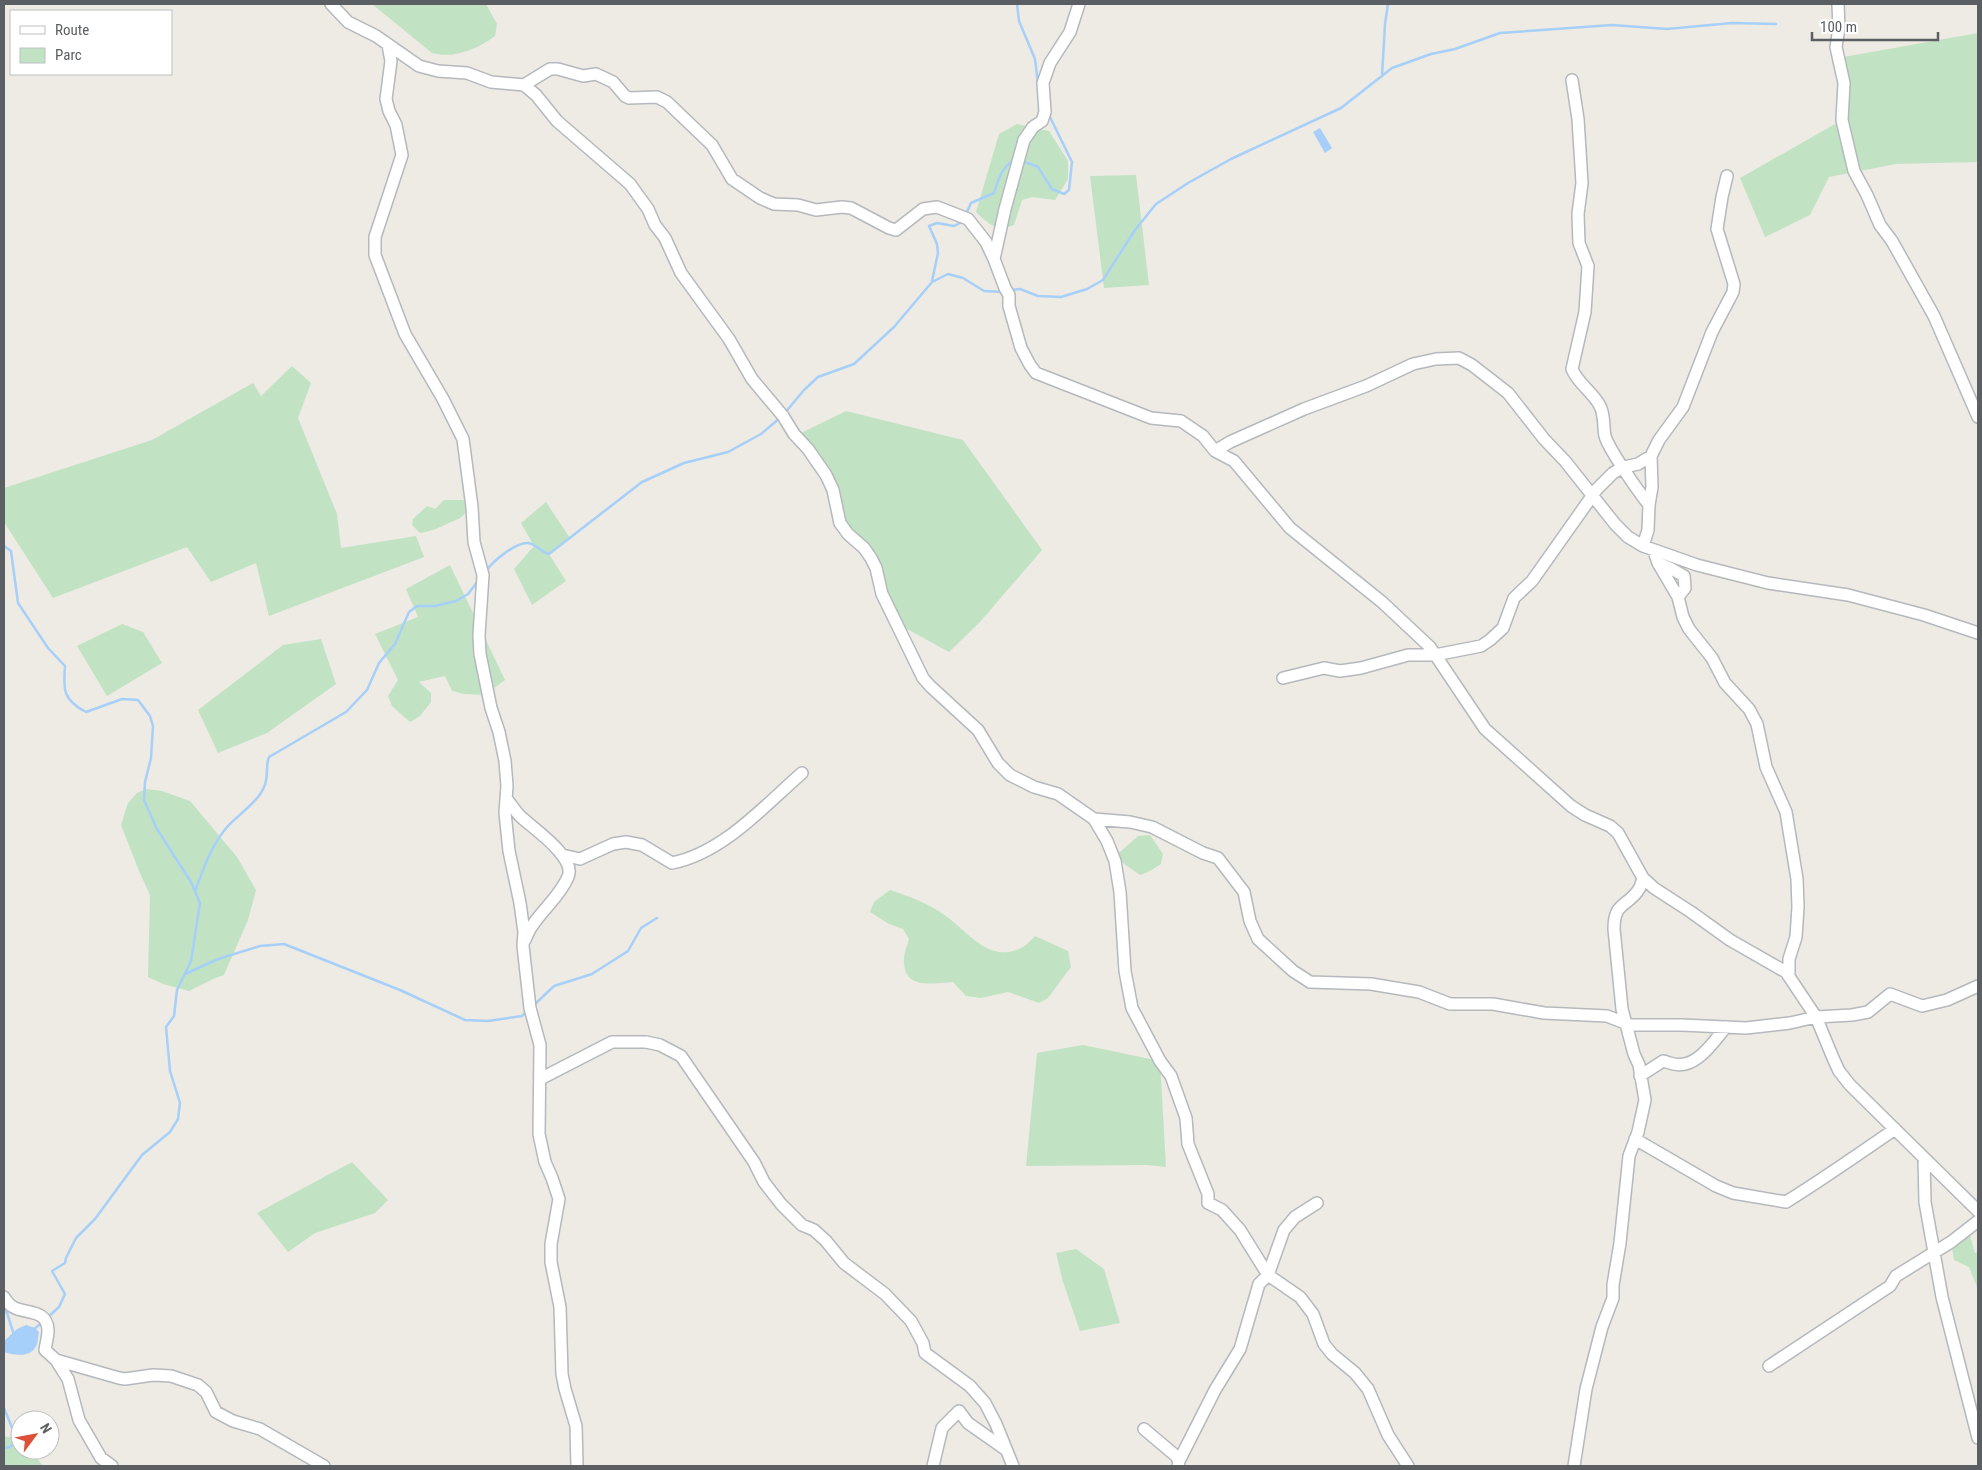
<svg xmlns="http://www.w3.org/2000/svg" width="1982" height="1470" font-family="'Roboto Condensed',sans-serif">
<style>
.green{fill:#c1e3c3}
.water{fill:#a6cff9}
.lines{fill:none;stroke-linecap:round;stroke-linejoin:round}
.stream{stroke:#a6cff9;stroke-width:2.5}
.minor-casing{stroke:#b5b8bc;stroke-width:14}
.minor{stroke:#fff;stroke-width:11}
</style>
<rect width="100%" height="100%" fill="#edebe3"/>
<path class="green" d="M372 4H486L497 24 495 36C478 49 454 59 432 53Z
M1978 33V162L1896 164 1829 177 1810 215 1765 237 1740 178 1842 120 1838 58Z
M1017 124 1049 131 1068 161V179L1055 200 1032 197 1022 200 1014 225C997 232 988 224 976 212L999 134Z
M1136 175 1149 285 1104 288 1090 176Z
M292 366 311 383 298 418 337 514 341 548 416 536 424 557 269 616 256 563 211 582 187 547 53 598 4 522V488L152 440 253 383 261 396Z
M846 411 963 440 1042 550 980 622 949 652 898 624 875 562 843 528 834 489 795 436Z
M444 500H464L466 512C460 520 457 519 449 523 436 529 435 530 420 533L412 525 413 519 427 506 435 509Z
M546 502 570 538 549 554 566 581 532 605 514 569 534 546 521 523Z
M450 565 505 680 485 695 464 694 452 691 445 676 419 682 431 693V702L420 716 410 722 392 706 388 696 398 680 375 634 418 617 406 589Z
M122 624 143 632 162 663 107 696 77 646Z
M321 639 336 684 267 733 218 753 198 710 283 645Z
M146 789 162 791 190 801 237 857 256 890 248 920 224 975 213 979 189 991 163 984 148 977 150 895 139 871 121 825 128 803 137 793Z
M1150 835 1163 854 1161 864 1150 871 1140 875 1120 861 1119 853 1138 836Z
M890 890C908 896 925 902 940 912 965 927 987 965 1021 948 1026 946 1031 940 1035 936L1068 951 1071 967 1048 998 1039 1003 1008 992 981 998 966 996 953 982C935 983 905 990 904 963 903 956 907 946 909 939L903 929 889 924 870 912 874 902Z
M1083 1045 1160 1061 1166 1167 1147 1165 1026 1166 1037 1053Z
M352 1162 388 1200 375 1213 315 1233 288 1252 257 1213Z
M1968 1229 1975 1253 1978 1252V1286L1977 1287 1969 1267 1954 1260 1951 1242Z
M1076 1249 1104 1269 1120 1323 1080 1331 1063 1282 1056 1253Z
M4 1436 20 1439V1450H31L43 1466H4Z"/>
<path class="water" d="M1320 128 1332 148 1325 153 1313 132Z
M26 1325 35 1328 39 1332C38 1336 38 1341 37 1344 32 1359 14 1355 4 1352V1341L17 1329Z"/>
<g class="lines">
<path class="stream" d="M1017 4 1019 21 1035 59 1038 84
M1382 76 1385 24 1388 4
M1022 161 1038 167 1052 189 1064 194 1069 190 1072 162 1049 115
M966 214 971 203 994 193C998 180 1002 167 1014 160
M932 281 938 253 937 244 929 226 937 223 954 226 962 222
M1011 290 1020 289 1038 296 1061 297 1087 289 1103 280 1135 230 1156 204 1188 183 1231 159 1341 108 1392 68 1431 54 1455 49 1500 33 1612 25 1667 29 1732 23 1776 24
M784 414 804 390 818 377 854 364 894 327 932 282 948 274 963 278 984 291 1003 292
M4 546 11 551 18 603 48 648 65 666C63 690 63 700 86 712L122 699 138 700 150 716 153 726 151 758 145 782 144 800 157 829 191 882 200 903 191 961 177 990 174 1016 166 1027 170 1071 180 1103 178 1119 170 1132 142 1155 95 1219 76 1238 66 1258 65 1263 52 1271 65 1294 59 1307 47 1318
M486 571C493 561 516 542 528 543 536 544 541 552 549 554L642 482 684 463 728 452 761 434 780 418
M195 891C204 868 211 845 228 826 239 814 258 802 264 787 269 777 265 767 269 757L346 712 367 690 379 663 395 644 409 612 417 606H435L456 601 468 594 478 581
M185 974 218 959 260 946 284 944 400 990 465 1020 488 1021 522 1016 528 1010
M534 1005 554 986 592 974 628 951 641 928 657 918
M4 1309 7 1313 14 1335
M34 1329 43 1322
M4 1408 13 1430V1444L10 1447 4 1448"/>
<defs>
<path id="minor" d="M331 4 348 22 376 36 419 66 438 71 467 73 491 82 524 85 550 69H558L583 76 596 74 613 82 625 96 629 98 657 97 667 102 712 145 732 179 760 198 774 204 798 205 816 210 842 207 851 208 889 228 896 230 923 209 937 207 968 219 986 242 994 259 1005 288 1009 295V306L1021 348 1030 365 1036 373 1151 418 1181 421 1203 436 1215 451 1234 461 1290 528 1382 602 1430 647 1485 729 1571 806 1585 815 1610 826 1618 833 1643 878 1654 888 1691 912 1730 940 1786 972 1816 1017 1833 1058 1839 1071 1850 1085 1978 1211
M1838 4 1839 28 1836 47 1844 83 1842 120 1854 171 1867 195 1880 225 1892 241 1934 316 1978 417
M388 45 391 61 386 99 389 111 396 125 402 155 375 237V255L405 334 443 399 463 439 472 507 474 542 483 575 479 635 480 654 491 708 499 732 505 761 507 786 505 813 509 851 520 903 524 932 523 946 530 1008 540 1045 539 1134 545 1162 552 1178 559 1199 551 1244V1262L560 1307 562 1374 565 1389 576 1426 577 1466
M1572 80 1578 119 1582 183 1578 214 1579 243 1588 266 1585 312 1572 369C1578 384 1593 392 1600 406 1605 416 1603 426 1605 436 1609 450 1639 492 1649 505
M524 85 536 95 557 121 630 184 648 209 655 225 665 238 681 273 729 339 752 379 783 416 794 434 808 449 826 475 833 490 840 523 848 534 864 548 871 558 876 568 882 594 923 678 930 686 978 730 998 763 1010 775 1034 787 1058 794 1094 819 1130 822 1152 827 1203 853 1218 858 1244 892 1250 921 1258 939 1293 971 1310 982 1371 984 1419 992 1450 1004H1493L1544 1013 1607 1016 1625 1023
M994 259 1005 209 1024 140 1033 127 1042 121 1045 112 1043 83 1050 63 1070 32 1079 4
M1215 451 1230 442 1304 409 1366 386 1413 364 1436 359 1459 358 1472 365 1508 393 1544 439 1565 461 1615 524 1628 537 1643 546 1697 565 1768 583 1848 595 1924 615 1978 633
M1643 546 1648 530 1649 505 1652 487 1651 456 1659 440 1683 407 1712 332 1733 292 1734 284 1717 229 1722 197 1727 176
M1654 551 1658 563 1678 597 1683 617 1689 629 1712 658 1725 683 1749 709 1757 724 1766 767 1786 812 1797 879 1798 907 1796 937 1789 959V974
M1658 563 1670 568 1684 576 1685 588 1678 597
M1283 678 1324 668 1340 671 1361 668 1408 655H1435L1481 646 1490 640 1503 628 1514 598 1532 581 1597 489 1613 473 1624 467 1638 464 1651 456
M506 798C511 804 515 811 520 816 531 827 577 857 568 877 560 896 543 909 532 926 529 930 527 935 525 940
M1094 819 1107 841 1115 861 1120 892 1125 971 1132 1008 1160 1061 1171 1076 1186 1118 1188 1144 1208 1194V1203L1222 1210 1240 1230 1268 1275 1300 1297 1313 1314 1324 1344 1332 1354 1355 1373 1368 1389 1388 1435 1408 1466
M562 855 580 859 613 844 626 842 642 845 672 863C723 853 764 806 802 773
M1626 1025H1682L1746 1028 1790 1023 1816 1017 1852 1015 1868 1012 1890 994 1922 1006 1947 1000 1978 986
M1640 1076 1663 1061C1666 1061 1668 1063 1670 1063 1695 1072 1713 1042 1726 1027
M540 1079 612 1042H646L660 1045 681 1056 754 1162 764 1182 781 1204 802 1225 814 1230 826 1241 844 1263 885 1294 911 1321 923 1343 925 1353 970 1386 985 1403 996 1424 1013 1466
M1635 1139 1716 1186 1733 1193 1786 1202C1823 1179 1859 1154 1895 1129
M1924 1159 1925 1202 1942 1297 1978 1438
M4 1297C7 1302 10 1306 15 1308 29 1314 47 1310 48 1330 48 1337 46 1343 45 1350L56 1360 119 1378 125 1379 153 1375 171 1376 198 1385 206 1392 216 1412 233 1421 260 1429 324 1466
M56 1360 68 1379 79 1420 101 1458 112 1466
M1769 1366 1890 1286 1896 1276 1951 1242 1978 1221
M1144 1429 1176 1456 1179 1461 1178 1466
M1179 1461 1215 1390 1240 1349 1259 1284 1268 1275 1284 1230 1295 1217 1317 1203
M933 1466 942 1428 959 1411 968 1423 1005 1449
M1574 1466 1586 1389 1602 1327 1613 1298V1285L1620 1243 1629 1156 1638 1132 1645 1100 1639 1065 1634 1054 1622 1009 1614 929C1614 901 1628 907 1639 889 1641 886 1642 881 1643 878"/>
</defs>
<use href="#minor" class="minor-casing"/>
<use href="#minor" class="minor"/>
</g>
<rect width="1982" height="1470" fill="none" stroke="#5b5e62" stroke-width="10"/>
<rect x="10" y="10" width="162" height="65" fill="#ffffff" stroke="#bdbfc0"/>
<rect x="20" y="26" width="25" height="8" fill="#ffffff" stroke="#bdbfc0"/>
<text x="55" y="35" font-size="15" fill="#5b5e62">Route</text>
<rect x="20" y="48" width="25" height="15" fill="#c1e3c3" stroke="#bdbfc0"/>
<text x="55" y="60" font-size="15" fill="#5b5e62">Parc</text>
<g transform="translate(35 1435) rotate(58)"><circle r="24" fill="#ffffff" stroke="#bdbfc0"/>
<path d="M0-4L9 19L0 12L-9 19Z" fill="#de5138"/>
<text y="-8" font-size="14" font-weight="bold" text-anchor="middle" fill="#5b5e62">N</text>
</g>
<path d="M1812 32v8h126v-8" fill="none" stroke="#5b5e62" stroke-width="2.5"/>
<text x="1820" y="32" font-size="15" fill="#5b5e62" stroke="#ffffff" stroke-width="4" paint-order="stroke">100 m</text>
</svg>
